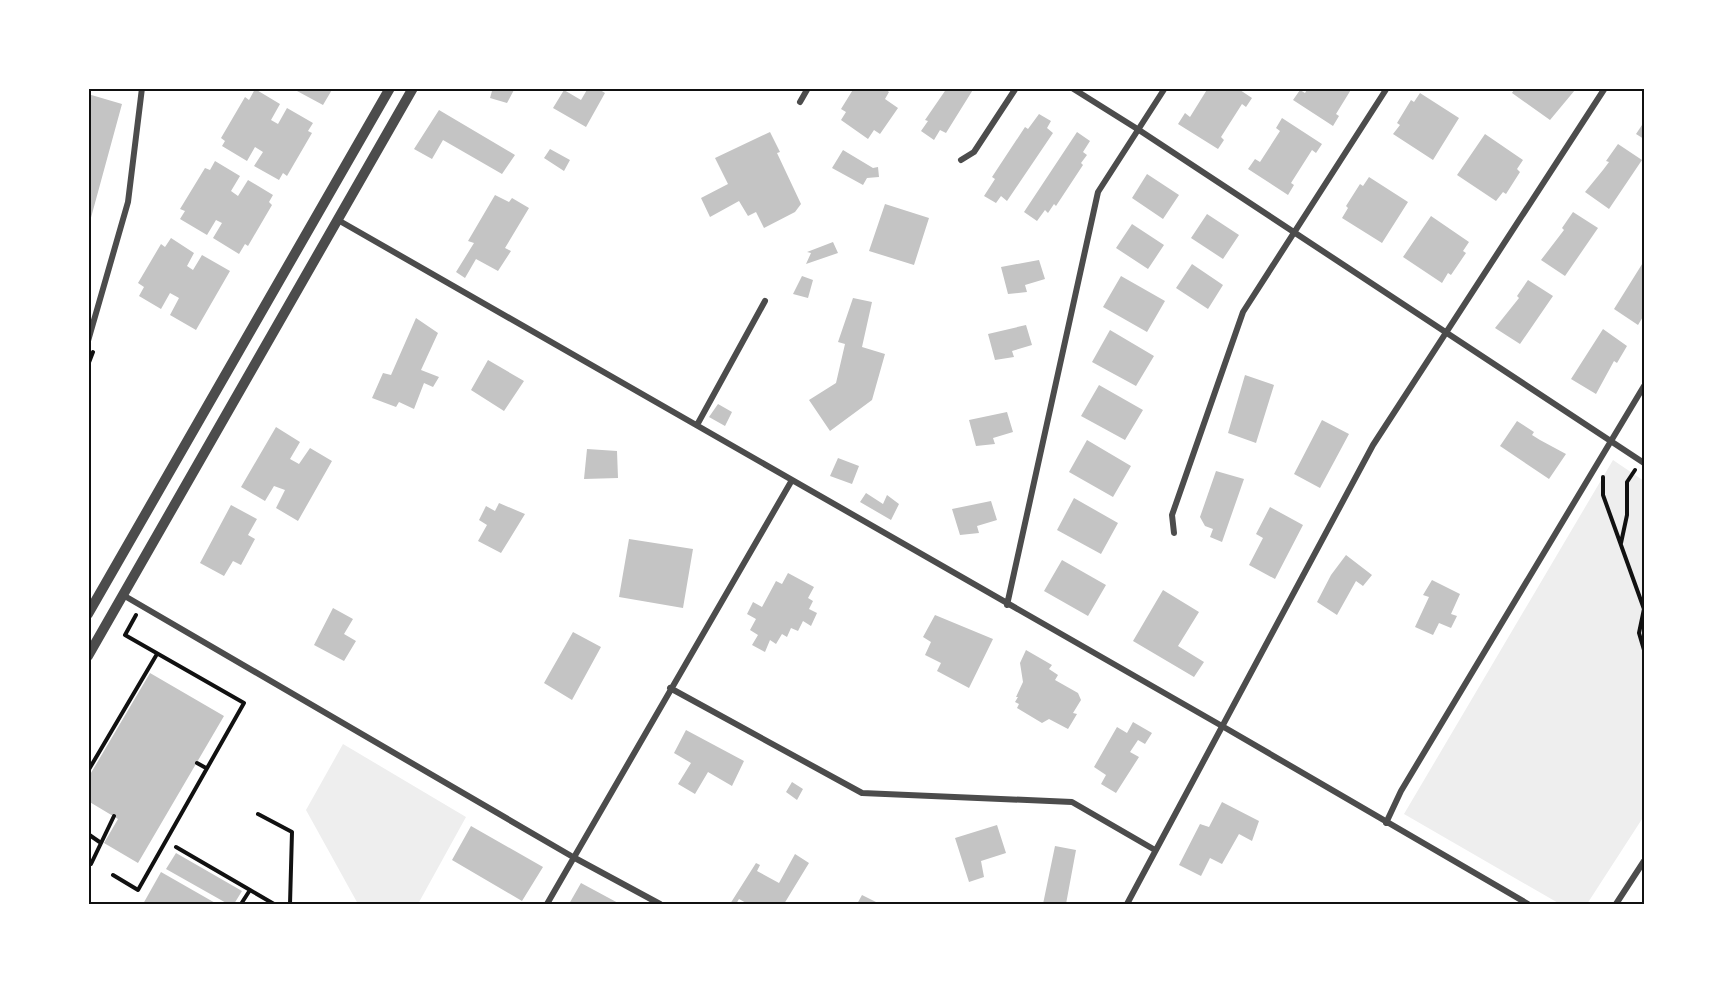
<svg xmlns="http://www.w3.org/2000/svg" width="1733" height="993" font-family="'Asap Condensed',sans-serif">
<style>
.green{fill:#eee}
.building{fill:#c4c4c4}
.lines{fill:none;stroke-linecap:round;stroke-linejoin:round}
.path{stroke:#111;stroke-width:4}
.minor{stroke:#4c4c4c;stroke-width:6}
.tertiary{stroke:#4c4c4c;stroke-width:10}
.neatline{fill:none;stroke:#111;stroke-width:2}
</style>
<rect width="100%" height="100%" fill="#fff"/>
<path class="green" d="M1613 460 1644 481V816L1587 904H1560L1404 814Z
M343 744 466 817 418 904H358L306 810Z"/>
<path class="building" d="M299 88H333L323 105 297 91Z
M487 88H515L507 103 490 98 492 91Z
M588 88H597L605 93 586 127 553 108 564 90 581 100Z
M854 88H884L889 92 885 99 898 108 880 134 874 130 868 139 841 120 846 112 841 109Z
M947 88H974L946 133 940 130 934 140 921 131 928 121 925 120Z
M1208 88H1237L1252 98 1246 107 1242 104 1221 137 1224 140 1218 149 1178 124 1185 113 1190 117Z
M1308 88H1352L1336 114 1339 116 1333 126 1293 100 1300 90 1305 93Z
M1515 88H1572L1575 90 1550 120 1512 93Z
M255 89 280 104 271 120 278 124 287 108 313 123 308 131 312 133 287 176 283 173 279 180 254 166 263 152 255 147 247 161 222 146 225 141 221 138 245 97 249 100Z
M1420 93 1459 118 1433 160 1393 134 1400 125 1397 123 1411 100 1414 102Z
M88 94 122 104 89 225H88Z
M439 110 515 155 502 174 443 140 432 159 414 149Z
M1039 114 1051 121 1047 128 1053 133 1007 201 1001 196 996 203 984 196 995 179 992 177 1025 127 1028 129Z
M1282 118 1322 144 1316 153 1312 150 1291 183 1294 185 1288 195 1248 169 1255 159 1260 162 1280 131 1276 128Z
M1644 122V139L1636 134Z
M770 132 780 152 777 153 801 204 795 212 764 228 756 212 748 216 739 201 710 217 701 198 728 184 715 158Z
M1077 132 1090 141 1083 152 1087 155 1081 163 1083 165 1056 206 1054 204 1048 213 1045 210 1037 221 1024 212Z
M1485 134 1523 160 1517 169 1520 172 1506 194 1503 192 1496 201 1457 175Z
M1618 144 1642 160 1609 209 1585 192 1603 170 1609 162 1606 161Z
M550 149 570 160 564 171 544 158Z
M843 150 873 168 878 167 879 177 867 178 863 185 832 168Z
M215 161 240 176 231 191 238 196 248 180 273 195 269 202 272 205 248 246 245 244 239 254 213 238 222 223 216 220 207 235 180 219 185 211 180 209 205 168 210 170Z
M1147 174 1179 195 1163 219 1132 198Z
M1369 177 1408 202 1382 243 1342 218 1348 208 1346 206 1360 184 1363 186Z
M495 195 509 202 512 198 529 208 505 248 511 251 498 271 476 259 465 278 456 272 474 243 468 241Z
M885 204 929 218 914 265 869 251Z
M1573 212 1598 228 1565 276 1541 260 1564 230 1562 228Z
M1207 214 1239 235 1223 259 1191 238Z
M1431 216 1469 242 1463 251 1466 253 1451 275 1448 273 1442 283 1403 257Z
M1132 224 1164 245 1148 269 1116 248Z
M171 238 194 253 187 266 193 270 202 255 230 271 196 330 170 315 179 298 170 293 161 309 139 296 144 287 138 283 161 244 165 247Z
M833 242 838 253 806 264 811 253 807 252Z
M1039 260 1045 279 1025 285 1027 292 1008 294 1001 267Z
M1644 261V315L1638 325 1614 309Z
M1192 264 1223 285 1208 309 1176 288Z
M802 276 813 280 808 298 793 294Z
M1121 276 1165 301 1147 332 1103 307Z
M1528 280 1553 296 1520 344 1495 328 1519 298 1517 296Z
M853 298 872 302 862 347 885 354 872 400 830 431 809 400 836 383 845 344 838 342Z
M416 318 438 333 421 370 439 377 433 387 424 383 414 409 399 402 396 407 372 398 383 373 391 375Z
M1026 325 1032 345 1012 351 1014 357 995 360 988 334Z
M1603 329 1627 346 1617 363 1614 361 1596 394 1571 379Z
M1110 330 1154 356 1136 386 1092 362Z
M488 360 524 381 504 411 471 390Z
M1245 375 1274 385 1256 443 1228 433Z
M1099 385 1143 410 1125 440 1081 416Z
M718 404 732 412 725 426 709 417Z
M1007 412 1013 432 993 438 995 444 976 446 969 420Z
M1322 420 1349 434 1320 488 1294 474Z
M1517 421 1534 432 1532 435 1540 440 1566 454 1549 479 1500 446Z
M276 427 300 442 290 459 299 464 310 448 332 461 298 521 276 508 285 490 274 486 265 501 241 487Z
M1087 440 1131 466 1113 497 1069 472Z
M587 449 617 451 618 478 584 479Z
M838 458 859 466 852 484 830 476Z
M1216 471 1244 479 1222 542 1210 537 1213 529 1205 526 1200 517Z
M866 493 883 504 887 495 899 504 891 520 860 502Z
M1074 498 1118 523 1101 554 1057 530Z
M991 501 997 520 977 526 979 533 960 535 952 509Z
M499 503 525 514 501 553 478 541 487 525 479 520 486 506 495 511Z
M231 505 257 519 248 535 255 539 241 565 233 561 224 576 200 563Z
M1270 507 1303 525 1275 579 1249 565 1263 538 1256 534Z
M629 539 693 549 683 608 619 597Z
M1346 555 1372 575 1363 586 1356 581 1337 615 1317 602 1331 575Z
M1062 560 1106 585 1088 616 1044 591Z
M788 573 814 587 808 598 813 601 809 609 817 613 811 626 803 621 798 631 791 628 787 637 782 634 776 644 770 640 765 652 752 645 758 635 750 630 756 619 747 614 753 602 762 607 776 581 782 584Z
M1432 580 1460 594 1451 614 1457 616 1451 628 1439 623 1433 635 1415 627 1429 597 1423 595Z
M1163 590 1199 612 1178 646 1204 662 1194 677 1133 641Z
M333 608 353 619 344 634 356 641 344 661 314 645Z
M935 615 993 639 969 688 937 671 941 663 925 655 931 642 923 637Z
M573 632 601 647 572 700 544 683Z
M1026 650 1052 665 1049 669 1058 675 1055 680 1078 693 1081 700 1073 713 1077 714 1068 729 1049 719 1042 723 1017 708 1019 704 1015 702 1018 697H1016L1023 682 1020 663Z
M150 673 224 716 138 863 104 843 118 819 88 801V778Z
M1133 722 1152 733 1145 744 1138 740 1130 752 1139 757 1116 793 1101 784 1106 775 1094 767 1117 727 1127 733Z
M686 730 744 761 732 786 708 772 695 794 678 784 691 763 674 753Z
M792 782 803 789 797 800 786 792Z
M1222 802 1259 821 1252 841 1239 834 1222 864 1210 858 1201 876 1179 865 1200 824 1209 827Z
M997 825 1006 853 981 861 984 877 969 882 955 838Z
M471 826 543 867 522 901 452 860Z
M1055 846 1076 850 1066 904H1043Z
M176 853 242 891 234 904H228L166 869Z
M795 854 809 863 784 904H748L739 899 736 904H730L756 863 760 865 757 871 779 883Z
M161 872 217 904H143Z
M581 883 620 904H569Z
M862 895 880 904H857Z"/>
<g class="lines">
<path class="path" d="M88 365 93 352
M1603 477V495L1644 609 1639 633 1644 650V720
M1621 543 1627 515V482L1635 470
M197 763 206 768
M88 771 157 654
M258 814 292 832 290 904
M88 834 101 843
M176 847 250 890 241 904
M91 864 114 816
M113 875 138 890 244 703 125 635 136 615
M250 890 274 904"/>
<path class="minor" d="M1072 88 1139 130 1644 463
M800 102 808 88
M961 160 974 152 1016 88
M338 220 1222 726 1528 904
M88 341 128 202 142 88
M697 425 765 301
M1174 533 1172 515 1243 312 1387 88
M123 595 573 857 660 904
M1007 605 1098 192 1165 88
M670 688 862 793 1072 802 1155 850
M1386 823 1401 791 1644 386
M547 904 792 480
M1127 904 1373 445 1605 88
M1616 904 1644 861"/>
<path class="tertiary" d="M88 614 390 88
M88 656 413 88"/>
</g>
<rect width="1733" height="993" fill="none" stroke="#ffffff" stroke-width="180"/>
<rect x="90" y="90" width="1553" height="813" class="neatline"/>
</svg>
